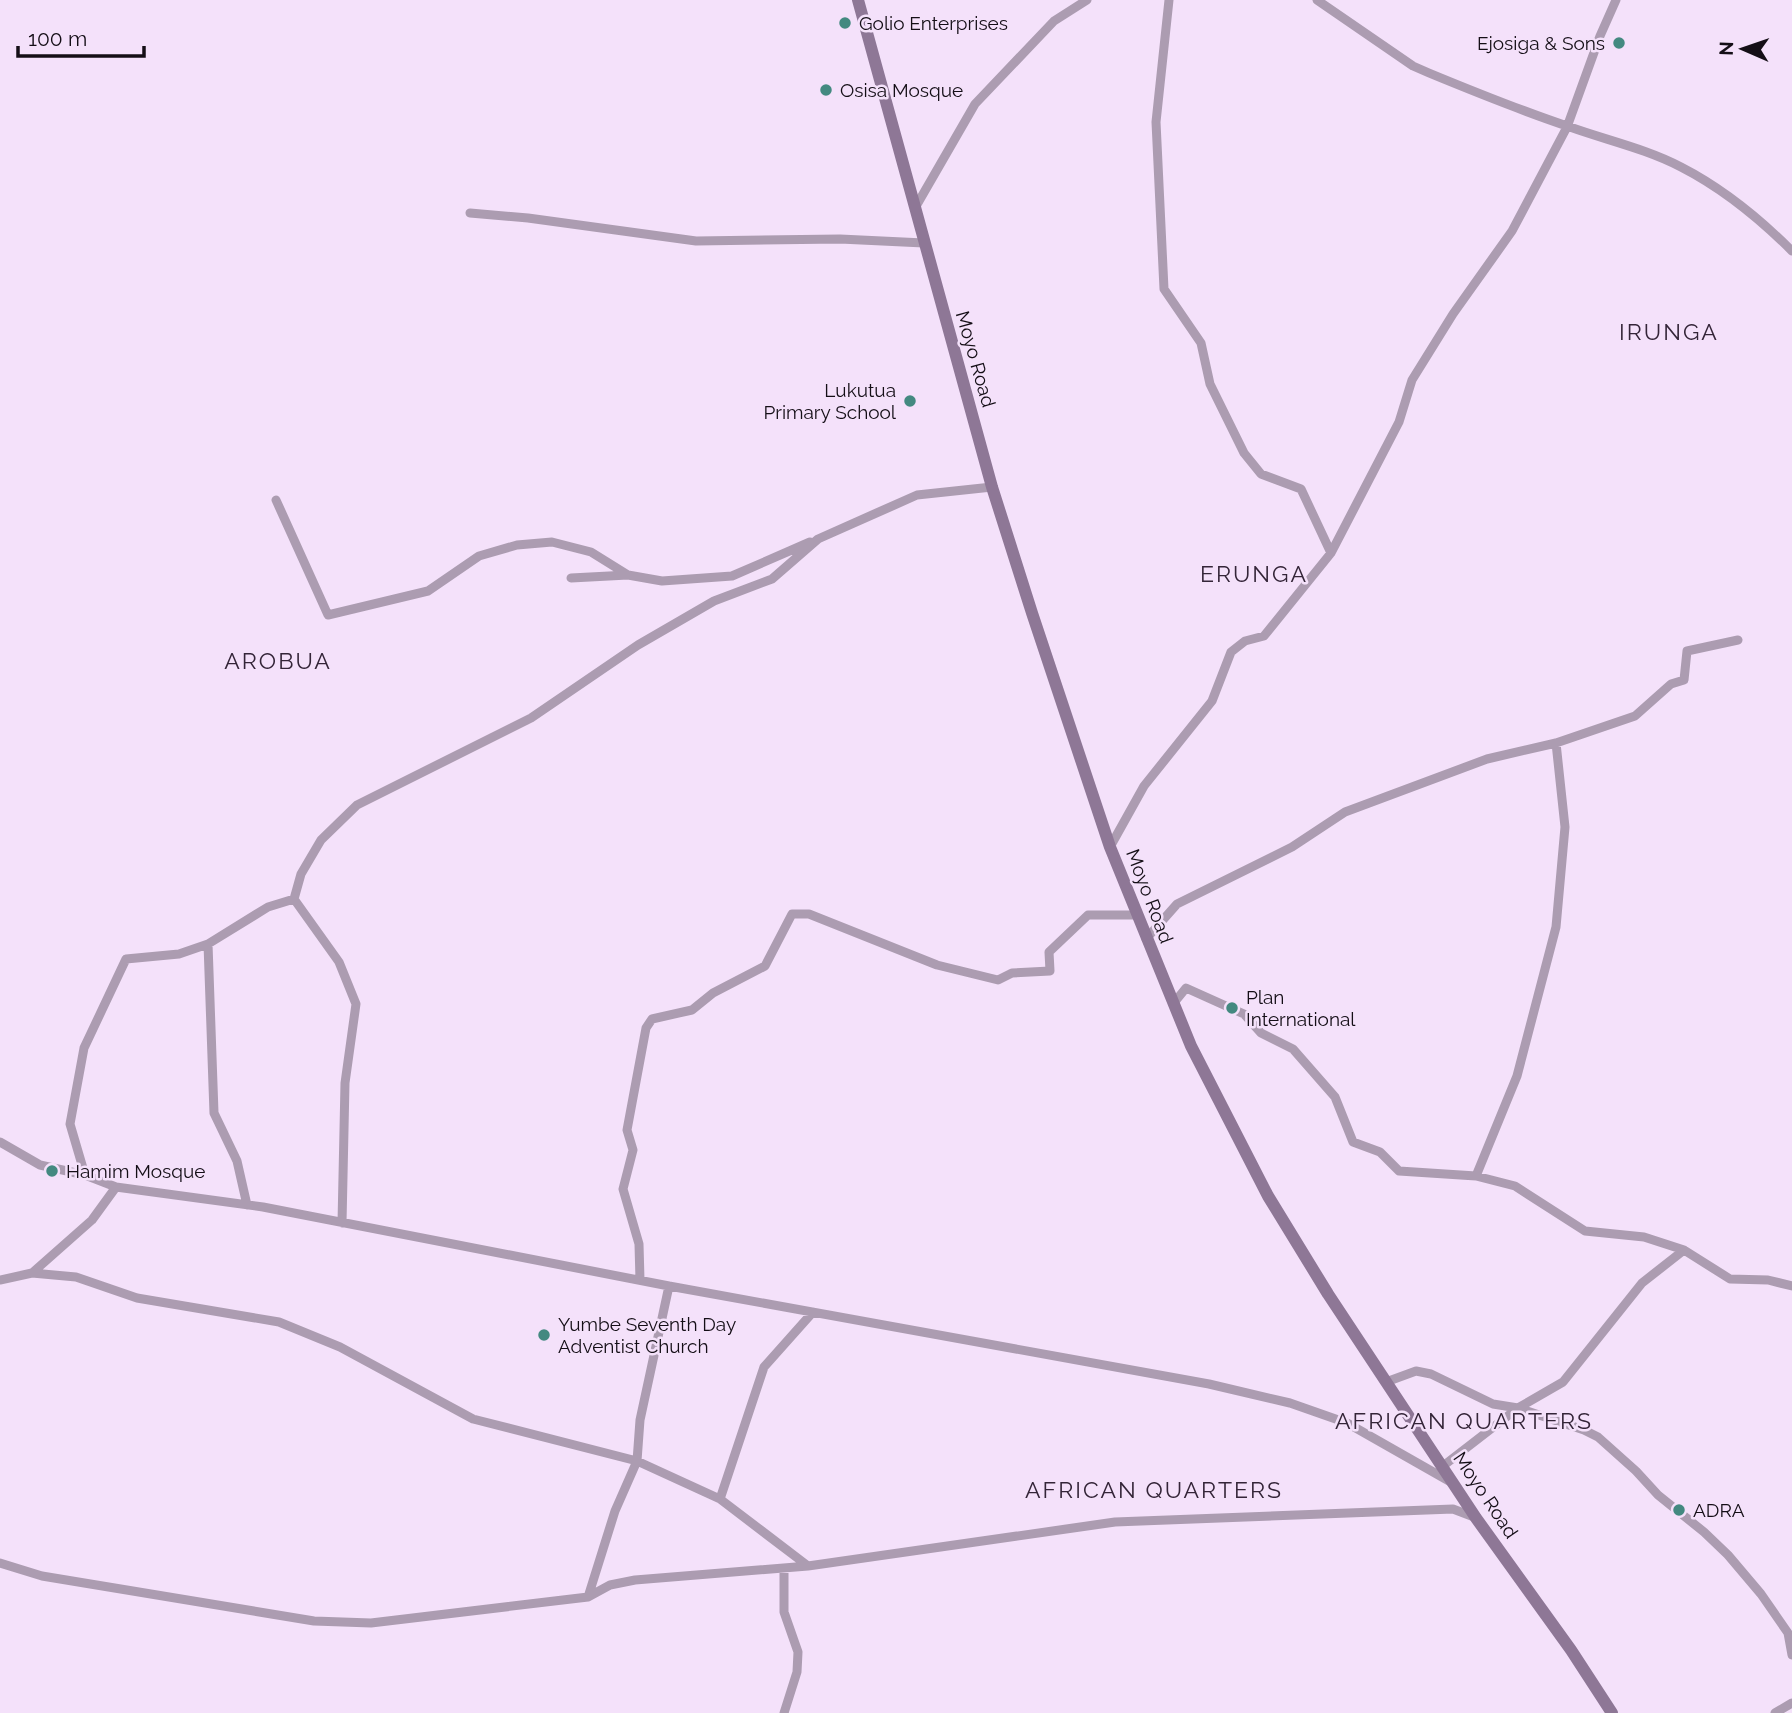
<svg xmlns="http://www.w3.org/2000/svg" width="1792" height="1713" font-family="Raleway,sans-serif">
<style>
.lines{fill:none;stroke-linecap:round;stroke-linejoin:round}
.minor{stroke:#ac9cb1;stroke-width:9}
.secondary{stroke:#8e7796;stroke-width:12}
.poi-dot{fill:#438980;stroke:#f4e1fa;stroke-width:2.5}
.labels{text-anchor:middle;stroke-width:5;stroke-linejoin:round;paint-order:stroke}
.poi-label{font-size:19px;fill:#140e16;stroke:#f4e1fa;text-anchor:start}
.street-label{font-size:19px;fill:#140e16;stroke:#f4e1fa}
.quarter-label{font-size:23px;letter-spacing:2px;fill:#342538;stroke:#f4e1fa}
</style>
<rect width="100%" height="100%" fill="#f4e1fa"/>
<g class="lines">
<path class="minor" d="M1169 0 1156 122 1164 289 1201 343 1210 384 1244 453 1261 474 1301 489 1331 553
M1317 0 1413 66 1429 73C1475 92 1522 111 1570 127 1606 140 1647 149 1681 167 1722 188 1760 219 1792 251
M915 208 975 104 1054 21 1087 0
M470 213 528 218 696 241 840 239 924 243
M276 500 328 615 428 591 479 556 517 545 552 542 591 552 628 575
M571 578 628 575 662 581 732 576 810 542
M1110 847 1144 786 1212 701 1231 652 1245 641 1264 636 1331 553 1399 422 1412 380 1453 314 1512 231 1567 127 1600 36 1616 0
M1146 939 1177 904 1292 847 1345 812 1487 759 1556 743 1635 716 1671 684 1684 680 1687 651 1738 640
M208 944 214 1113 237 1161 247 1205
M1173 1004 1186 988 1244 1014 1261 1033 1293 1049 1335 1097 1353 1142 1380 1152 1399 1171 1476 1176 1515 1186 1585 1231 1644 1237 1684 1250
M0 1142 40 1165 85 1175 116 1187 263 1207 669 1286 1209 1384 1290 1403 1347 1423 1449 1481
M85 1175 70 1124 84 1048 126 959 179 954 208 944 268 907 294 899
M1476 1176 1517 1076 1556 927 1565 827 1556 743
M342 1223 345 1083 356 1004 339 962 294 899 301 874 321 840 357 805 531 718 638 645 714 601 772 579 818 539 917 495 992 487
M32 1273 76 1277 137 1298 279 1322 340 1347 473 1419 637 1461 720 1499 808 1566
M0 1280 32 1273 92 1220 116 1187
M640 1280 639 1244 623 1189 633 1150 627 1130 646 1028 652 1019 692 1010 713 993 765 966 792 914H809L937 965 998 980 1012 973 1050 971 1049 952 1088 915H1137
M1386 1382 1416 1371 1431 1374 1493 1404 1518 1408 1584 1430 1598 1437 1636 1471 1658 1495 1704 1532 1728 1555 1761 1594 1788 1633 1792 1655
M1443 1466 1518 1408 1563 1382 1642 1283 1684 1250 1730 1279 1768 1280 1792 1286
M720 1499 764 1367 813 1312
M0 1563 42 1576 314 1621 371 1623 588 1597 610 1585 635 1580 808 1566 1115 1522 1453 1509 1474 1517
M588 1597 615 1511 637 1461 640 1420 669 1286
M784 1713 797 1672 798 1652 784 1612V1568
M1775 1713 1792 1703"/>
<path class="secondary" d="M858 0 992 487 1032 613 1110 847 1191 1046 1268 1196 1328 1294 1476 1518 1571 1650 1612 1713"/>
</g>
<g class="poi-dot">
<circle cx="845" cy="23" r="7"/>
<circle cx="1619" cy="43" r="7"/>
<circle cx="826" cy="90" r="7"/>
<circle cx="910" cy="401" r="7"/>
<circle cx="1232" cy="1008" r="7"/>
<circle cx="52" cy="1171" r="7"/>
<circle cx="544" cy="1335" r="7"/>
<circle cx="1679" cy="1510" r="7"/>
</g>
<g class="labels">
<g class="poi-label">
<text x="859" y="30">Golio Enterprises</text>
<text x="1605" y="50" text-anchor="end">Ejosiga &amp; Sons</text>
<text x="840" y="97">Osisa Mosque</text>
<text x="896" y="397" text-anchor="end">Lukutua<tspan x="896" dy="22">Primary School</tspan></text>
<text x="1246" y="1004">Plan<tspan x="1246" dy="22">International</tspan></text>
<text x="66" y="1178">Hamim Mosque</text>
<text x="558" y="1331">Yumbe Seventh Day<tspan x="558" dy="22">Adventist Church</tspan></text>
<text x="1693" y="1517">ADRA</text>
</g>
<g class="street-label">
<text transform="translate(976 359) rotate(74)" y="7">Moyo Road</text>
<text transform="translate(1150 896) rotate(69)" y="7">Moyo Road</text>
<text transform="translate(1486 1495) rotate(56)" y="7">Moyo Road</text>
</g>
<g class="quarter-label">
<text x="1669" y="340">IRUNGA</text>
<text x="1254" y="582">ERUNGA</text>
<text x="278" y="669">AROBUA</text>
<text x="1464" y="1429">AFRICAN QUARTERS</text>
<text x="1154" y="1498">AFRICAN QUARTERS</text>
</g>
</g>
<g transform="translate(1743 49) rotate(272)" stroke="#f4e1fa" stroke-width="5" paint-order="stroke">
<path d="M0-5L12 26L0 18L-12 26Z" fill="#140e16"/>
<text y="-10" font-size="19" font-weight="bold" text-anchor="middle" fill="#140e16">N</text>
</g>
<path d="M18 46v10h126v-10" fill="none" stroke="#140e16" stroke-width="3.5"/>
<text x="28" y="46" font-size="21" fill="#140e16" stroke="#f4e1fa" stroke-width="5" paint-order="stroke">100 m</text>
</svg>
